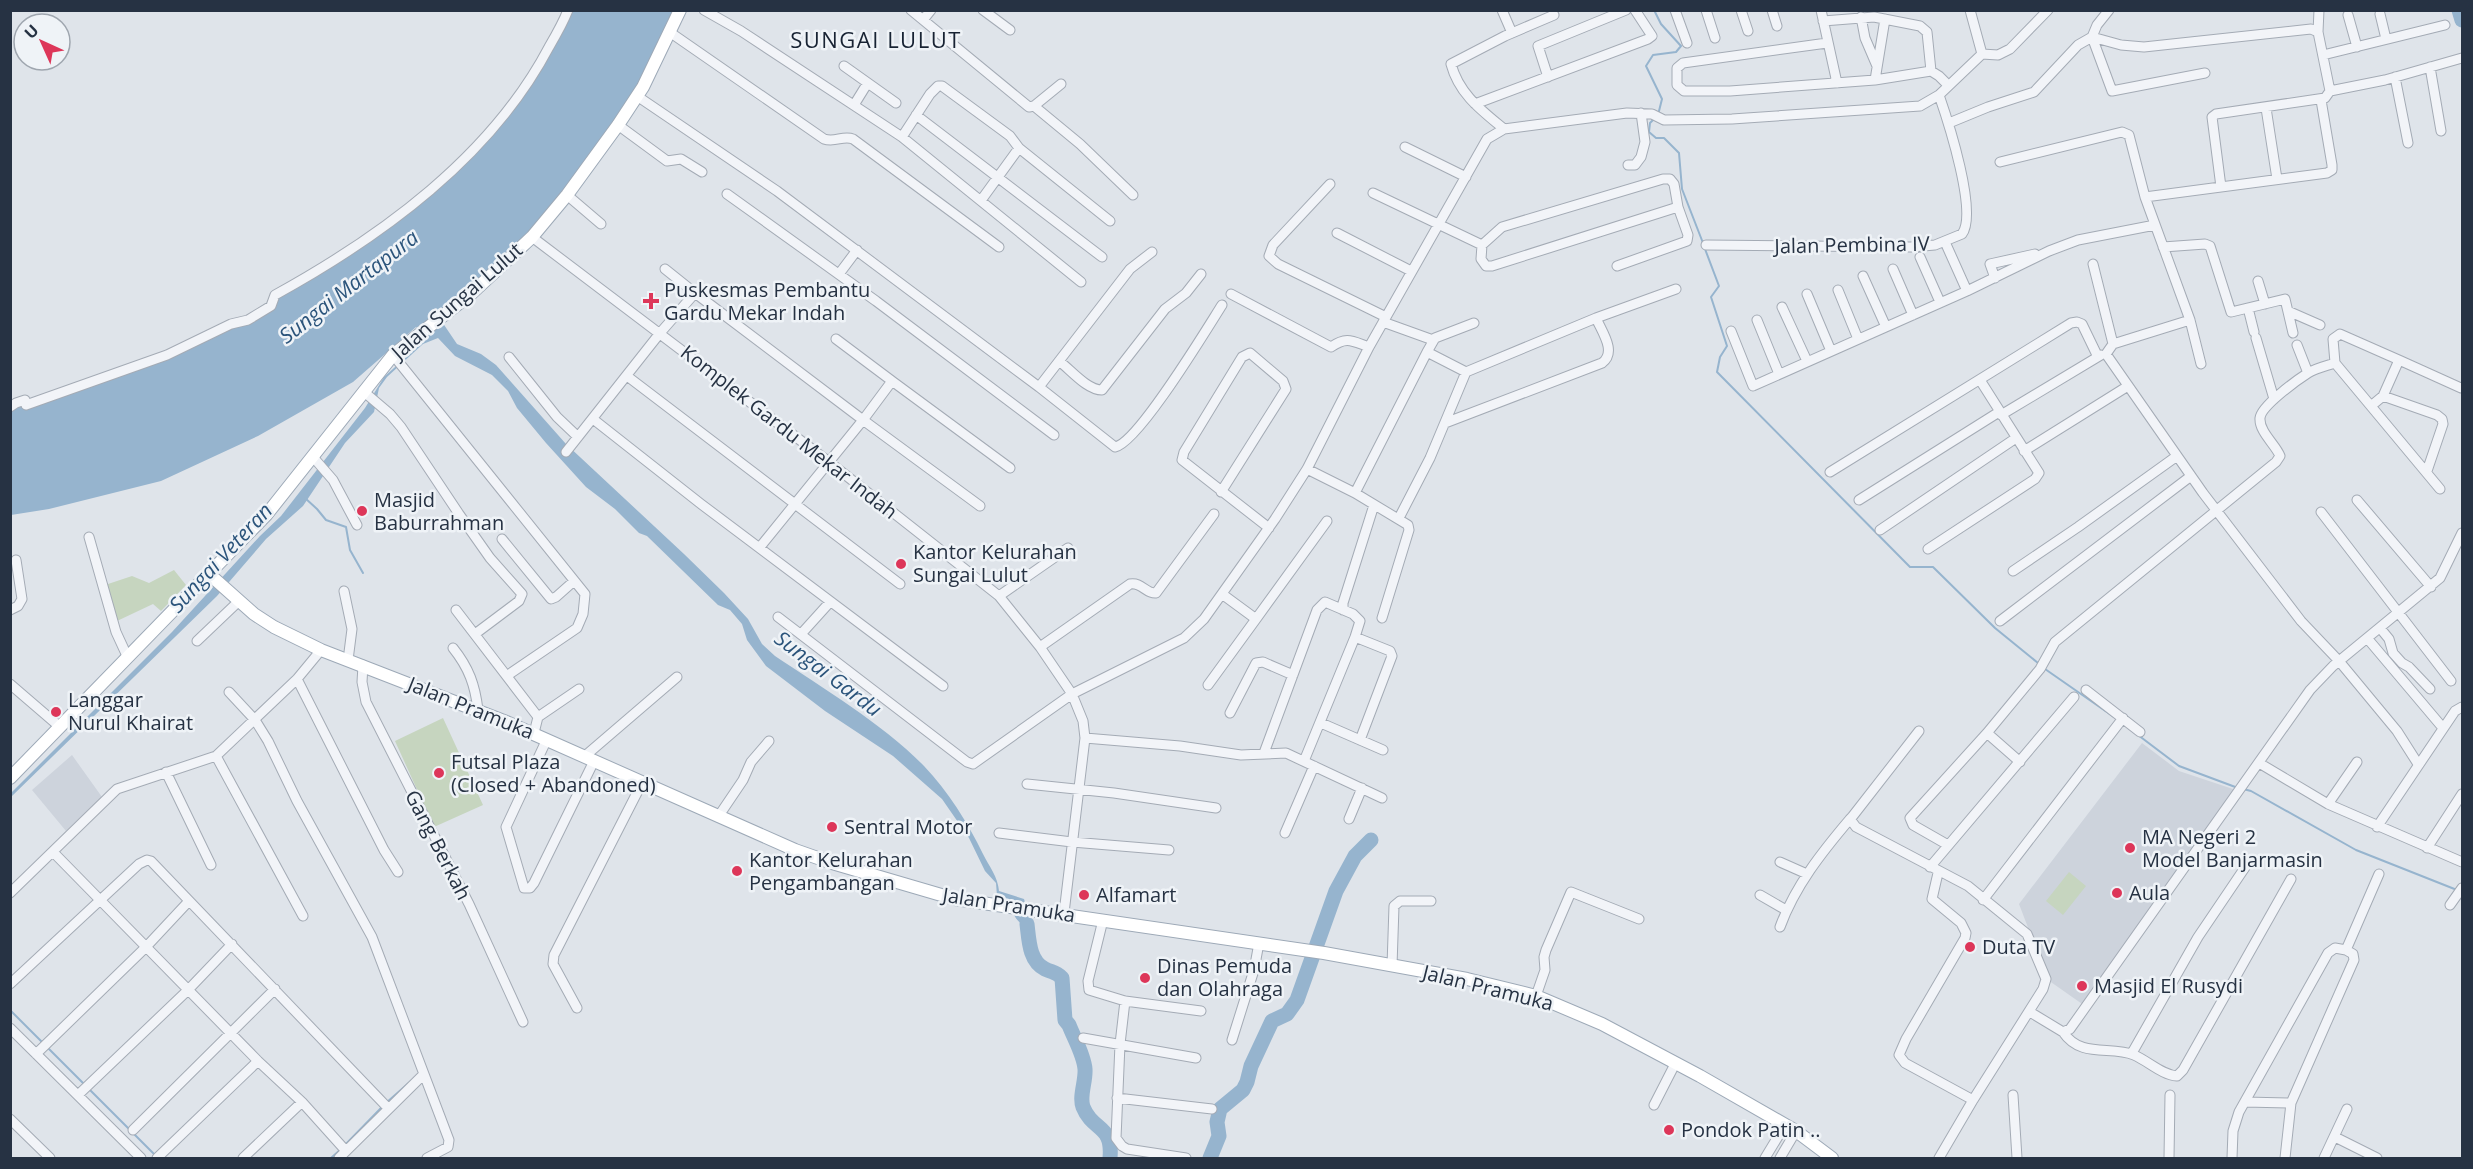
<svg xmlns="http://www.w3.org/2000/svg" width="2473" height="1169" font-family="'Open Sans',sans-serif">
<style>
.built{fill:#cdd3dc}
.green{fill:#c6d5bf}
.water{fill:#96b4ce}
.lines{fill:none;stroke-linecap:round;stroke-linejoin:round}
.stream{stroke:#96b4ce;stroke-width:2}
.river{stroke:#96b4ce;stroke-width:15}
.minor-casing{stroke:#a4abb5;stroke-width:11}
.major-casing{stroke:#9da9b7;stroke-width:14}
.minor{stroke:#f2f4f8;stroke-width:9}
.major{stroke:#fff;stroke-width:12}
.poi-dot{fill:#dd3659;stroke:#eff3f7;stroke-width:2}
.labels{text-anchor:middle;stroke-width:5;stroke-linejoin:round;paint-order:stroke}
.street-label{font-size:20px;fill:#263243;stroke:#eff3f7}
.poi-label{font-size:20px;fill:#263243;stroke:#eff3f7;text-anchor:start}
.water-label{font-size:21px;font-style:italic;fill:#2b547b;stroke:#eff3f7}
.quarter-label{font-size:22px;letter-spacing:1.5px;fill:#182333;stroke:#eff3f7}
</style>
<rect width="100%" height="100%" fill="#dfe4ea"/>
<path class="built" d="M2142 743 2179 771 2239 791 2085 1006 2048 980 2019 904Z
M72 755 102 797 66 831 32 790Z"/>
<path class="green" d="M174 570 186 585 161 611 153 604 117 621 105 585 132 576 149 583Z
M443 718 483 805 434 827 395 741Z
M2069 872 2086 886 2063 915 2046 901Z"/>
<path class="water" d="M570 11H674L649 71 593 156 554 205 488 274 436 313 457 344 481 354 496 365 566 444 684 554 724 593 748 619 762 644 775 656C823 688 884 725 924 766 948 791 968 823 983 854 989 866 998 877 999 891L1024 899 1031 922 1033 943 1024 944 1022 924C1013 918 1012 910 1011 900L997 896 996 883 985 871 969 838 942 799 893 756 825 711 766 666 747 640 742 624 730 610 718 605 647 536 639 533 615 509 586 487 546 443 517 408 508 391 492 375 455 356 438 338 423 344 387 377 379 388 374 412 345 443 303 506 266 539 217 596 11 797V793L172 632 260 536 281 516 365 408 384 377 425 340 427 336 416 327 353 382 258 436 161 481 49 509 11 515V410L149 361 238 321 389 225 518 101 533 82Z"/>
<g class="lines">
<path class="stream" d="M1654 10 1661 24 1681 46 1676 52 1653 55 1646 66 1662 99 1658 115
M1654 119 1650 123 1649 132 1656 138H1664L1679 153 1682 189 1703 243
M1705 249 1719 286 1711 297 1727 346 1720 357 1717 372 1910 567H1933L1995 628 2038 663
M305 498 317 509 326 520 346 527 350 550 363 573
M2045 669 2114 717
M2138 735 2179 766 2238 788
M2243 789 2251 791 2356 850 2457 890
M10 1010 44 1044
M48 1048 84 1084
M88 1088 156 1156
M386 1103 411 1081
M344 1146 382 1107
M331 1158 340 1150"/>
<path class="river" d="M2459 10 2462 20
M1027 924C1029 940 1029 961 1045 969 1053 973 1055 971 1062 978L1065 1020 1069 1025C1074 1038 1084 1055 1085 1069 1086 1081 1079 1096 1083 1107 1093 1132 1113 1124 1110 1158
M1210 1158 1219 1136 1217 1122 1220 1109 1243 1090 1247 1082 1251 1066 1272 1021 1287 1014 1297 1000 1336 891 1355 856 1371 840"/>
<defs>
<path id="minor" d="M704 10 741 31 902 137 1081 282
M911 10 1029 107 1034 106 1061 84
M983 10 1010 30
M1502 10 1512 33
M1675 10 1687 43
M1706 10 1715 38
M1741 10 1748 31
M1772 10 1777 26
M1821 10 1837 83
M2380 14 2386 39
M2348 15 2357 47
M1861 17 1865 38 1877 66
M923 20 931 10
M1823 21 1874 17 1920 26 1927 32 1931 71
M2318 32 2319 10
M671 33 824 139C835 143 843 135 853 139L999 247
M2092 37 2121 45 2144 47 2311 29 2318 32 2330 91 2325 98 2216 114 2212 117 2221 187
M2092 37 2112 91 2205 73
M1827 43 1683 63 1677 68V85L1684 91H1730L1875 80 1931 71 1939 76 1948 85
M1982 54 1998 55 2010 49 2048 10
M2323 55 2445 25
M844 66 896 103
M2430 67 2441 131
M1548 77 1538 46 1626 10
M2395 77 2408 143
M1875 80 1885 19
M2330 91 2385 80 2462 58
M637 96 777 191 1039 387 1115 447C1138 443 1206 330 1222 305
M1475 104 1648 39 1652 36 1635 10
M854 105 867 84
M1034 106 1080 144 1133 195
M2266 108 2277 179
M916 115 1102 257
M1949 123 1988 107 2034 92 2078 45 2092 37 2097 25 2109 10
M618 125 667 161 681 159 702 172
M1504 129C1481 110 1459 94 1451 64L1505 36 1554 15
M902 137 930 94 938 86H942L1010 136 1019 148
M1405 147 1466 177
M2000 162 2122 132 2129 135 2145 197 2190 320 2201 364
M1628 165H1635L1641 157 1645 142 1641 113
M1330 184 1273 245 1269 256 1278 264 1386 317
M1373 193 1482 245 1481 259 1486 266H1492L1678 207 1688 235 1687 241 1617 266
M727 194 876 301 1054 435
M567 195 601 224
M2145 197 2327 173 2332 170V165L2321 100
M982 199 1019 148 1110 221
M1337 233 1411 271
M532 237 829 462 999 596 1040 647 1072 694 1083 721 1085 738 1064 913
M1945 242 1967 291
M1482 245 1502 227 1663 179H1670L1674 184 1678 207
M1706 245 1911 247 1935 245 1962 234C1978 213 1948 121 1939 95
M2163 247 2205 244 2210 246 2231 312 2285 299 2293 333
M1920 257 1940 302
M2093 264 2113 344 2106 354 2203 493 2301 621 2339 661 2397 731 2418 764
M665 269 695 293
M1893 269 1913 315
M839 274 857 250
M1863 276 1886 327
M1995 278 1990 264 2035 254
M2258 281 2265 304
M1838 290 1858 339
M1231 294 1331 347C1347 336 1352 341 1369 347
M1807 294 1831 351
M1782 307 1807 361
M2248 308 2254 332
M2288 311 2320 325
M1757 320 1779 374
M1383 322 1433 340
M1731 331 1753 386 1967 291 2049 251 2078 240 2155 225
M2256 338 2274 399
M836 339 892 381
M2113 344 2190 320
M2297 345 2308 373
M1427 352 1435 338 1474 323
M393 355 585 594 583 614 577 628 508 675
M509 357 557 417 578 437
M1059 361C1071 370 1087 390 1102 390L1165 309 1186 293 1201 274
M2335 363 2333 339 2340 334 2399 360
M627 376 900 584
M1039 387 1130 269 1152 252
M363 391 390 414 401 427 459 514 490 558 522 594 519 601 475 634
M2383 396 2399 360 2461 388
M2371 406 2383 396 2437 415 2442 419 2443 424 2427 471
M10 407 16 403 25 400 26 405 167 355 231 324 248 320 271 306 275 295C382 236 491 157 549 47 556 35 563 23 568 10
M2001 415 2101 355
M593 419 701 504 943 686
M1445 423 1602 363C1617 352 1602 332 1596 318
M2024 451 2128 386
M566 452 660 333 695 293 863 420 760 547
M313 457 333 480 357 525
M1307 469 1355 493 1408 525 1409 530 1382 618
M1830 472 2071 323 2077 322 2082 324 2097 355
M1221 492 1286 389 1283 381 1250 353 1242 357 1184 452 1182 460 1269 528
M1355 493 1427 352 1466 372
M1859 500 1999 412
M2357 500 2431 587
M980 506 863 420 892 381 1010 468
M2321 512 2451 681
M1399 518 1430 458 1466 372 1596 318 1676 289
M1880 530 2016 438
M89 537 116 632 128 658
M502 539 551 599 556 597 574 581
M1928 549 2035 479 2039 473 1980 380
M2013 571 2078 527 2177 456
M344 591 352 629 348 660
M999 596 1068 548
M10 610 18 606 22 599 16 560
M456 610 538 717 534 733
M1343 610V603L1374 505
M778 617 967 762 973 764 1072 694 1184 638 1204 619 1275 519 1307 469 1369 347 1487 139 1504 129 1627 113 1652 114 1664 120 1732 119 1920 106 1939 95 1982 54 1970 10
M1256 619 1327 521
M2000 621 2191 476
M2380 628 2389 639 2393 653 2402 663 2409 667 2430 689
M802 633 830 602
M1355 637 1390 651 1392 656 1360 740
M2367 638 2443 728
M197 641 239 601
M1040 647 1130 584C1142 582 1146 594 1156 593L1214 514
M453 648C469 668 475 685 478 710
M363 665 362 682 366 702 469 904 523 1022
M297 679 384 850 398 872
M10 684 60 727
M1208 685 1256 619 1222 594
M2086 690 2140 732
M229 692 255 720 268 741 297 801 372 937 449 1140 448 1147 427 1158
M1230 713 1256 663 1263 662 1293 675
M538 717 579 689
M1321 723 1383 750
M1919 731 1852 817 1850 819 1856 827 1968 886 2027 934 2046 979 2043 989 1973 1100 1939 1158
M1987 733 2020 762
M1085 738 1180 746 1241 755 1286 753 1382 798
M547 739 506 827 524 888H530L534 883 594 761
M1264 753 1317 610 1325 602 1353 614 1360 621 1355 637 1304 761
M216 756 303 916
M585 756 677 677
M2259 763 2328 804 2462 862
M166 772 211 865
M1027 784 1114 793 1216 808
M2328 804 2357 762
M718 817 743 780 751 762 769 741
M1349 819 1362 788
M2377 827 2455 711 2462 707
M999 833 1072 842 1169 850
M1285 833 1314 766
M1948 845 1913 825 1910 818 1987 733 2040 669 2055 642 2276 462 2280 456C2276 445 2259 432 2260 418 2261 406 2297 380 2308 373 2316 368 2326 366 2335 363L2440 489
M2427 848 2462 794
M53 852 258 1061 302 1102 346 1151
M1780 862 1807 874
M1930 867 2074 697
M1938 873 1932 899 1961 923 1966 933 1965 938 1906 1039 1899 1055 1905 1063 1973 1100
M10 893 117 789 216 756 297 679 321 650
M1760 895 1786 910
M1983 900 2123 718
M2450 905 2462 888
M1103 920 1088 981 1089 990 1125 1001 1201 1011
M1780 927C1795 886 1822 852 1850 819
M1392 966 1394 906 1400 901H1431
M10 984 139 864 147 860 151 861 388 1108
M1536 996 1545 970 1544 957 1546 950 1571 892 1639 919
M1125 1001 1120 1044 1116 1138 1122 1146 1127 1149 1186 1158
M577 1008 553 964 554 955 642 783
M2030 1012 2063 1032 2070 1029 2310 690 2333 666 2440 578 2462 533
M10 1028 141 1158
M2063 1032C2081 1059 2111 1045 2134 1055 2148 1061 2162 1075 2177 1076L2183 1070 2291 879
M1083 1038 1196 1058
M1232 1040 1254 970 1259 943
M2132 1053 2198 937 2248 863
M36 1054 146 947 189 901
M78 1095 188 990 232 944
M2013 1095 2017 1158
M1117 1098 1212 1109
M2245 1102 2291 1103
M1654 1105 1675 1064
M10 1119 50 1158
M133 1130 275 989
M2335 1137 2377 1158
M157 1158 258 1061
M243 1158 302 1102
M339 1158 423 1075
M1765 1158 1785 1125
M1780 1158 1796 1131
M2169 1158 2170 1095
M2232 1158 2233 1131 2239 1112 2328 953 2335 948 2346 950 2379 874
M2285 1158 2291 1103 2354 960 2353 954 2346 950
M2324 1158 2347 1109"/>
<path id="major" d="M209 574 254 614 274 627 321 650 504 721 795 850 832 863 955 899 1324 953 1467 979 1536 996 1602 1024 1700 1076 1796 1131 1832 1158
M10 778 267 514 393 355 472 293 532 237 567 195 618 125 643 87 680 10"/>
</defs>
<use href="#minor" class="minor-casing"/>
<use href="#major" class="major-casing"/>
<use href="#minor" class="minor"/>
<use href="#major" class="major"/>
</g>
<g class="poi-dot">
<path d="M648 292h6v6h6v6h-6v6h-6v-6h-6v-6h6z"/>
<circle cx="362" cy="511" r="6"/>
<circle cx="901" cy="564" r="6"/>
<circle cx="56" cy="712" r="6"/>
<circle cx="439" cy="773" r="6"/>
<circle cx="832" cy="827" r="6"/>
<circle cx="2130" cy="848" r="6"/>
<circle cx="737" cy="871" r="6"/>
<circle cx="2117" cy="893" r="6"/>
<circle cx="1084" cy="895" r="6"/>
<circle cx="1970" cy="947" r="6"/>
<circle cx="1145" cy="978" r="6"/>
<circle cx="2082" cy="986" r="6"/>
<circle cx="1669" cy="1130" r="6"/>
</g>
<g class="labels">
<g class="street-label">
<text transform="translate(1852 245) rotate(-1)" y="7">Jalan Pembina IV</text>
<text transform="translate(457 301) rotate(-41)" y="7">Jalan Sungai Lulut</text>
<text transform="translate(789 432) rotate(38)" y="7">Komplek Gardu Mekar Indah</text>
<text transform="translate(471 708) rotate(22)" y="7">Jalan Pramuka</text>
<text transform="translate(438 845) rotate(63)" y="7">Gang Berkah</text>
<text transform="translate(1009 905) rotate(9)" y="7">Jalan Pramuka</text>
<text transform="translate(1488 988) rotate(14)" y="7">Jalan Pramuka</text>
</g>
<g class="poi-label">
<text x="664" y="297">Puskesmas Pembantu<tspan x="664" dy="23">Gardu Mekar Indah</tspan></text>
<text x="374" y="507">Masjid<tspan x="374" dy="23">Baburrahman</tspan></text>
<text x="913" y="559">Kantor Kelurahan<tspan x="913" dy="23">Sungai Lulut</tspan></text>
<text x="68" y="707">Langgar<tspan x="68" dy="23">Nurul Khairat</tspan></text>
<text x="451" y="769">Futsal Plaza<tspan x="451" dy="23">(Closed + Abandoned)</tspan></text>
<text x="844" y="834">Sentral Motor</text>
<text x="2142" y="844">MA Negeri 2<tspan x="2142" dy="23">Model Banjarmasin</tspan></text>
<text x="749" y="867">Kantor Kelurahan<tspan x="749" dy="23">Pengambangan</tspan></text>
<text x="2129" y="900">Aula</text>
<text x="1096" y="902">Alfamart</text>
<text x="1982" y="954">Duta TV</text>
<text x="1157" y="973">Dinas Pemuda<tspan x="1157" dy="23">dan Olahraga</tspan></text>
<text x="2094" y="993">Masjid El Rusydi</text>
<text x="1681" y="1137">Pondok Patin ..</text>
</g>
<g class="water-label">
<text transform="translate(349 287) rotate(-38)" y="7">Sungai Martapura</text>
<text transform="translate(221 558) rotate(-47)" y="7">Sungai Veteran</text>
<text transform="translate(828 674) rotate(37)" y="7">Sungai Gardu</text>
</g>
<g class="quarter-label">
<text x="876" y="48">SUNGAI LULUT</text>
</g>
</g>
<rect width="2473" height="1169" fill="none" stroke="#263243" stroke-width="24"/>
<g transform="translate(42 42) rotate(315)"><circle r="28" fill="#eff3f7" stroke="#9fa6af" stroke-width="1.5"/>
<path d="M0-4.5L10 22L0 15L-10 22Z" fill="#dd3659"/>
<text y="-9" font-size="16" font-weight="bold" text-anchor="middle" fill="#263243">U</text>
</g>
</svg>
